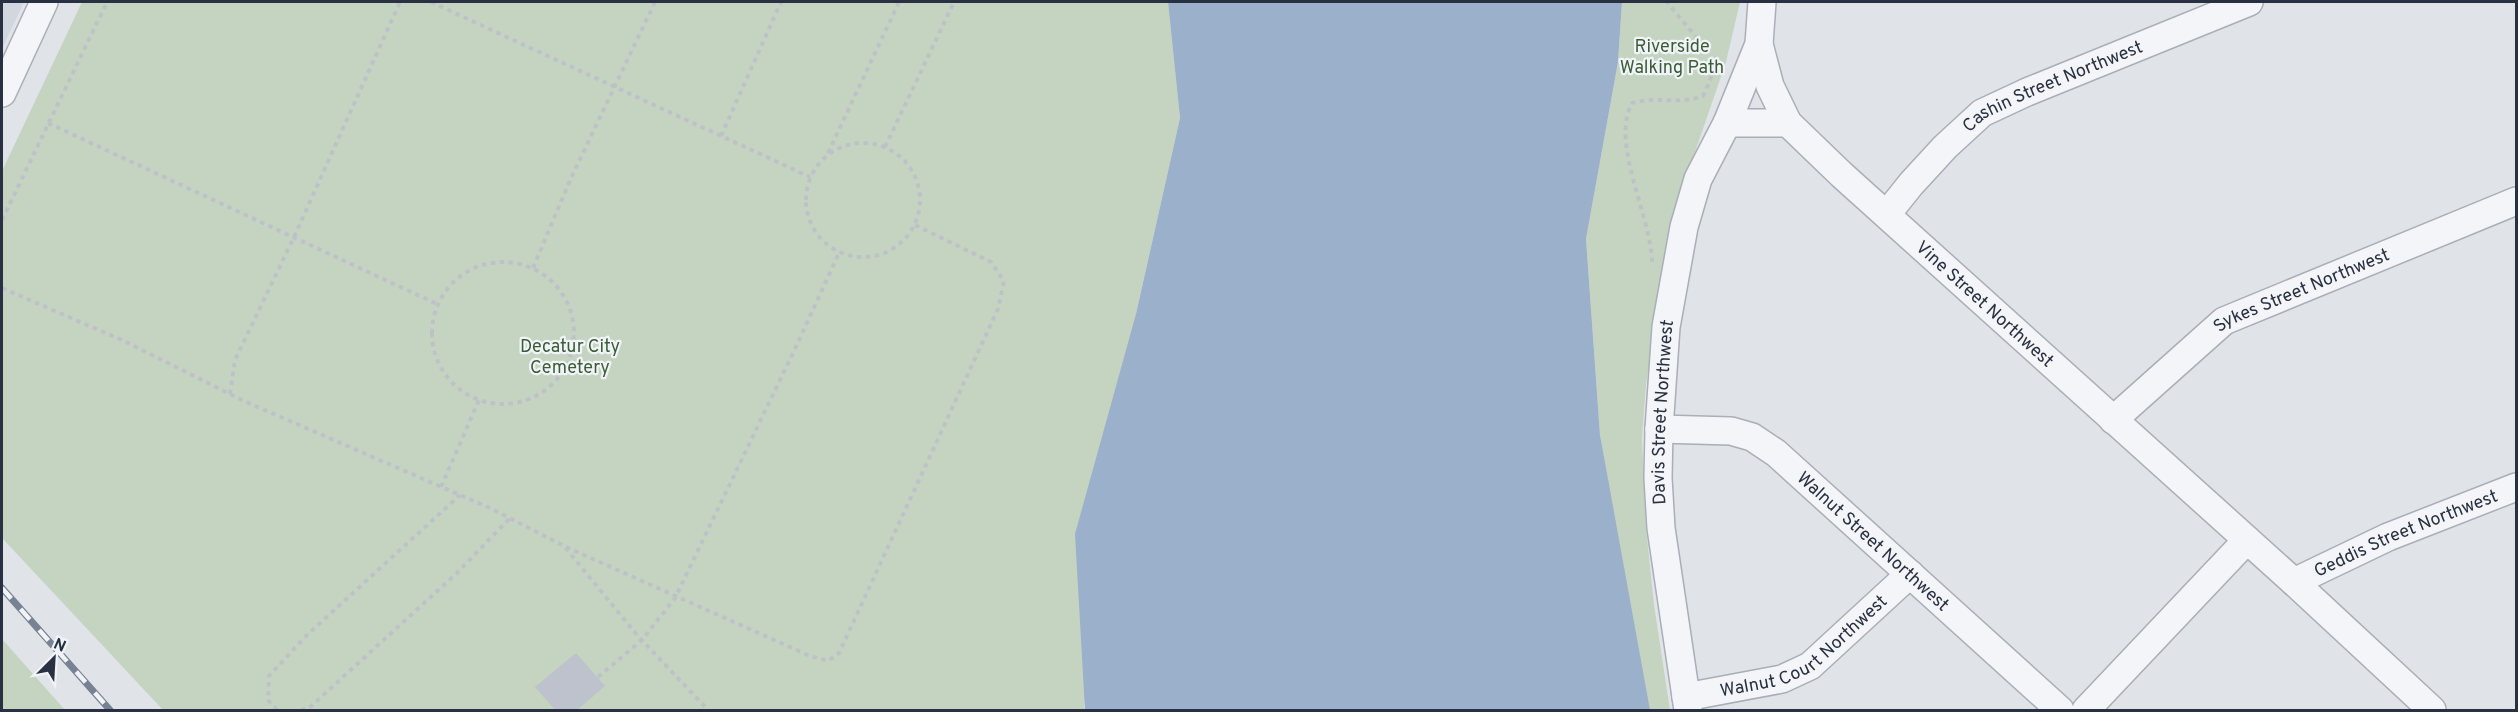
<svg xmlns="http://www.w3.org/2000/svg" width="2518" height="712" font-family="Overpass,sans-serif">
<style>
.built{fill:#d2d6de}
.green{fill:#c5d4c1}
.water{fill:#9bb0ca}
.building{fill:#bdc2cc}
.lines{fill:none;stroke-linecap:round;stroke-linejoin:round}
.minor-casing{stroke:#a9aeb7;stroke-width:30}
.path{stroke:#bec2c8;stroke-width:4;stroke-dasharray:4.5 4.5;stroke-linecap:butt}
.minor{stroke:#f3f5f8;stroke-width:27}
.rail-casing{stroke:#798293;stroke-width:7}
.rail{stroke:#f0f3f7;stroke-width:4.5;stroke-dasharray:14;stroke-linecap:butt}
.labels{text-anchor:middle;stroke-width:4.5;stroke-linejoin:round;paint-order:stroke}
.park-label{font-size:18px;fill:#3b5d36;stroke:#f0f3f7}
.street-label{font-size:18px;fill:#293041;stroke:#f0f3f7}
</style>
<rect width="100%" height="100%" fill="#e0e4e9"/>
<path class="built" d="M2 2H24L2 49Z"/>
<path class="green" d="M82 2H1168L1180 118 1136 314 1084 706 1085 710H163L2 538V171Z
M1622 2H1740L1726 62 1682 190 1660 289 1646 385 1642 438 1646 528 1654 605 1670 710H1644L1600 435 1586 239 1618 62Z
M2 639 65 710H2Z"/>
<path class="water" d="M1168 2H1622L1618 62 1586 239 1600 435 1650 710H1085L1075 534 1136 314 1180 118Z"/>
<path class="building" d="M576 653 605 686 576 711H556L535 687Z"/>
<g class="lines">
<defs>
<g id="minor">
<path id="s1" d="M1759 44 1770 86 1788 123 1842 175 2294 582 2432 710"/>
<path d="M2 93 44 2"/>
<path d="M1727 123H1788"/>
<path id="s2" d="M1887 214 1911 184 1945 147 1982 113 2027 92 2249 2"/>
<path id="s3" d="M2113 420 2224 321 2516 201"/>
<path id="s4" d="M1659 429 1731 431 1752 437 1776 453 2060 710"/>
<path id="s5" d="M2294 582 2388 537 2516 487"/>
<path id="s6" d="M1686 697 1782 679 1810 666 1910 574"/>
<path id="s7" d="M1688 710 1661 528 1658 478 1659 429 1666 327 1684 227 1698 179 1727 123 1759 44 1762 2"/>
<path d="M2086 710 2247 540"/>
</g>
</defs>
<use href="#minor" class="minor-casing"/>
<path class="path" d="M431 2 810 177
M48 123 437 304
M721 136 781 2
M806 200a57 57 0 1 1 114 0a57 57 0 1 1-114 0Z
M885 147 954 2
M828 153 899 2
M2 220 107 2
M432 333a71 71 0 1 1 142 0a71 71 0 1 1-142 0Z
M1652 262C1651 215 1610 144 1632 103 1656 96 1679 105 1703 96 1707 87 1712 79 1712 69 1711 50 1679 18 1667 2
M533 268 571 178 655 2
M2 288 124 341 244 401 490 508 564 546 637 635 708 710
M230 394 235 360 294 237 400 2
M441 487 479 400
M566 547 810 656 828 661 839 653 998 309 1004 281 991 262 915 225
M598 677 642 640 675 598 794 351 839 253
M277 710 268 700 269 676 306 636 460 495
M301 710 309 708 457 573 510 518"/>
<use href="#minor" class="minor"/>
<defs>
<path id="rail" d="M2 588 110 710"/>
</defs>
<use href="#rail" class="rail-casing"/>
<use href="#rail" class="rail"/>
</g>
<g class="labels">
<g class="park-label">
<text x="1672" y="52">Riverside<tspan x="1672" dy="21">Walking Path</tspan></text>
<text x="570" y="352">Decatur City<tspan x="570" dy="21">Cemetery</tspan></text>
</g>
<g class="street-label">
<text dy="6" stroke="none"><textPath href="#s2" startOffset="214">Cashin Street Northwest</textPath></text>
<text dy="6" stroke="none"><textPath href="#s3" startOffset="232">Sykes Street Northwest</textPath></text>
<text dy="6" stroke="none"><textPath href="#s1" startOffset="352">Vine Street Northwest</textPath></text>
<text dy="6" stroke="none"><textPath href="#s7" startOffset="300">Davis Street Northwest</textPath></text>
<text dy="6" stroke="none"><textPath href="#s5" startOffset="122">Geddis Street Northwest</textPath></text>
<text dy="6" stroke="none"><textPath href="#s4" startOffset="254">Walnut Street Northwest</textPath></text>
<text dy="6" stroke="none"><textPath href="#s6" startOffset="132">Walnut Court Northwest</textPath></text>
</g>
</g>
<rect width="2518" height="712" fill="none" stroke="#293041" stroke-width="6"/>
<g transform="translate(54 658) rotate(24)" stroke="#f0f3f7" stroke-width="4.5" paint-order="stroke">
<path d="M0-4.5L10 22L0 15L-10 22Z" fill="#293041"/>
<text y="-9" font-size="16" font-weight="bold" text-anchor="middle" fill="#293041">N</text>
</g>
</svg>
